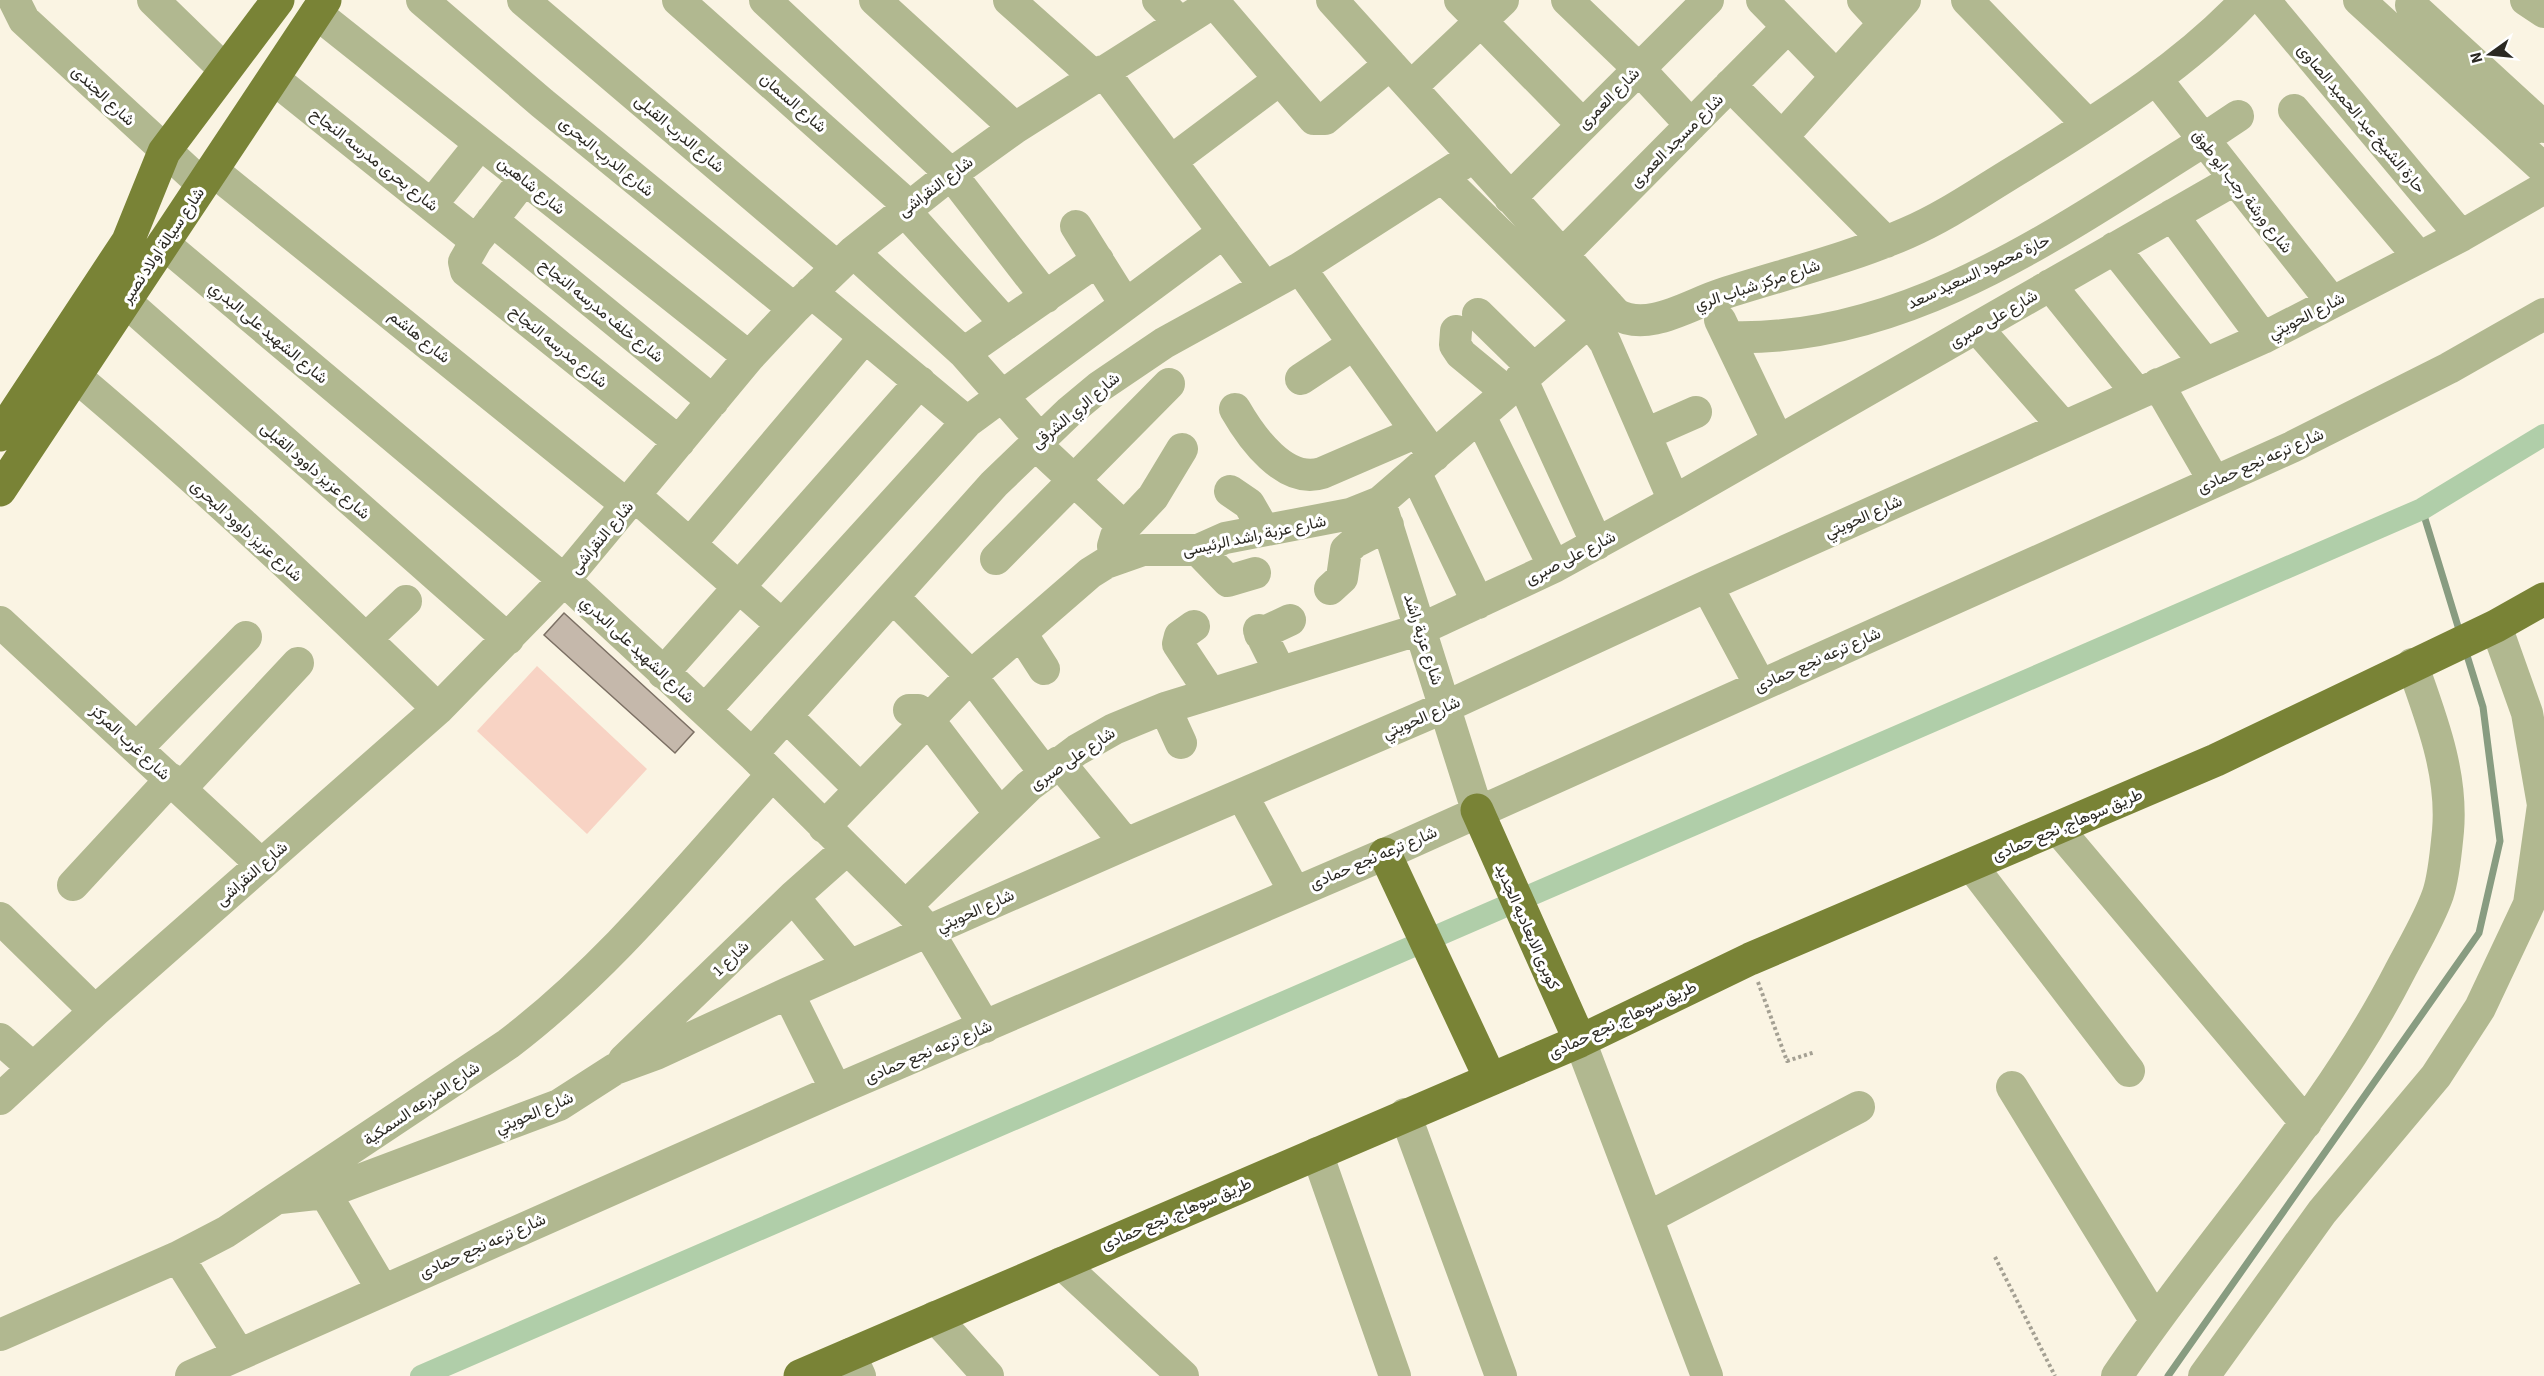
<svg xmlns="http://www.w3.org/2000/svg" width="2544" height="1376" font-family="'Source Sans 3',Vazirmatn,sans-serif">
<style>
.green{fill:#f8d3c4}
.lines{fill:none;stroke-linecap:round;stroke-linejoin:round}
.stream{stroke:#889c81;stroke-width:7}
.canal{stroke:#b0cea9;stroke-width:22}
.building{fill:#c5b8ab;stroke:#7c7064;stroke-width:1.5}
.path{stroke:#a4a093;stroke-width:4;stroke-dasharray:3 3;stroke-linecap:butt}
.minor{stroke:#b1b890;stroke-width:32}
.major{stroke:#798336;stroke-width:33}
.labels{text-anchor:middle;stroke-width:6;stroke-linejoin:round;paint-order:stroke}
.street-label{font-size:16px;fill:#2b2923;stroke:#fff}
</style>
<rect width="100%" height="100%" fill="#faf4e3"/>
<path class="green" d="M537 666 647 769 587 834 477 731Z"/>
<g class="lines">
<path class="stream" d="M2422 509 2460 633
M2168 1376 2479 933 2500 841 2483 707 2465 649"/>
<path class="canal" d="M421 1376 2422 509 2544 435"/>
</g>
<path class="building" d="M564 613 694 732 675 753 544 635Z"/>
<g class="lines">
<path class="path" d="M1758 982 1787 1061 1815 1052
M1995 1257 2055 1376"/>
<path class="minor" d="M14 0 24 20 202 184
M153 0 225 70
M422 0 542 103 794 309
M523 0 837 267
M678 0 909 206
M765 0 951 174 1046 297
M875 0 1015 128
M1009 0 1094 76
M1158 0 1180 23
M1332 0 1616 314C1648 333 1690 304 1722 294 1784 274 1848 259 1907 233 1949 215 1986 188 2025 165 2103 116 2182 68 2246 0
M1460 0 1582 124
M1567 0 1639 69 1691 125
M1762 0 1836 76
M1863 0 1884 23
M1967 0 2088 125
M2264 0 2461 236
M2359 0 2544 169
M2526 0 2544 12
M1214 2 1314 119H1325L1390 64
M2411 5 2544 127
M316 13 749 357
M1103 71 1265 287
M274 79 476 241
M2156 79 2332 302
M1730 85 1886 242
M1411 87 1503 0
M2294 110 2419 257
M1782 137 1905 0
M2202 140 2238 116
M1171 161 1279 80
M212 170 627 505
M1442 177 1589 321 1605 342 1674 501
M524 179 476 241 464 262 466 271 679 442
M1510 198 1708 0
M432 204 480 144
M904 210 1006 324
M2172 215 2263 338
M492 220 713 401
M1076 226 1125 304
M163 243 564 580 752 754 915 916 928 931 985 1027
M2114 248 2205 363
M853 252 964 353 1039 438
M1563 254 1788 27
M1300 268 1434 456
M2050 285 2137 393
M811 292 967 422
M125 301 508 639
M1478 314 1534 369
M1720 320 1778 441
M1977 328 2063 426
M1456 331 1455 345 1461 354 1507 392
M1729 337C1906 343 2060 231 2204 141
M964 353 1098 260
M56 360C188 470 315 589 438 709
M1521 378 1597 544
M1301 379 1354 344
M2158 384 2214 481
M1235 409C1251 437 1285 485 1322 473L1417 432
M1480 416 1554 567
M1646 434 1696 412
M1034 443 1124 527
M1415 472 1478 603
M1230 491 1249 504 1264 530
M635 496 782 625
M1380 502 1477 810
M690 544 865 337
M1198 550 1228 581 1255 573
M996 559 1169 384
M1115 559 1113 546 1116 536 1153 497 1182 449
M1707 586 1760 685
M1330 589 1342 578 1346 550 1355 542 1388 525
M893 597 971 676 1045 773
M0 622 261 864
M1194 626 1180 636 1178 644 1211 694
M1259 630 1280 672
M1021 633 1044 669
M1260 634 1290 620
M366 639 406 601
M663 673 920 382
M1165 708 1181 743
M705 710 967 422 1224 232
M909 710H918L927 718 1000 814
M786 716 860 789
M138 747 246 637
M752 754 994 484 1069 412 1099 387 1164 343 1300 268 1473 157
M1059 762 1126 844
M181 788 298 663
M1242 795 1294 891
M824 827 971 676 1090 573 1106 563 1143 550H1198L1225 538 1350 514 1380 502 1608 305
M2058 829 2306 1123
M1971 865 2129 1071
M73 885 171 779
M793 897 850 966
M906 906 1029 786 1077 750 1114 729 1165 708 1421 629 1554 567 1674 501 2234 180
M0 918 95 1011
M788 993 836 1090
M0 1039 33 1068
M1580 1041 1707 1376
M624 1060 793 897 847 849
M2012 1087 2155 1320
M0 1099 95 1011 438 709 564 580 749 357 794 309 853 252 951 174 1015 128 1217 0
M1405 1114 1501 1376
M1317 1153 1395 1376
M325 1193 382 1289
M280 1198 325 1193 559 1105 615 1069 656 1054 788 993 1126 844 1445 707 1707 586 2263 338 2461 236 2544 188
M1647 1218 1859 1107
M178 1257 239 1354
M1061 1263 1183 1376
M935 1317 988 1376
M0 1335 178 1257 226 1232 508 1044C608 968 687 869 771 776
M850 1354 860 1376
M191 1376 836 1090 1385 854 2292 447 2449 368 2544 314
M2117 1376C2209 1239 2325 1118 2400 971 2413 946 2429 920 2438 894 2444 876 2446 851 2448 831 2453 773 2431 718 2412 664
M2204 1376 2322 1212 2436 1076 2480 1008 2529 904 2543 805 2527 713 2496 626"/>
<path class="major" d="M0 435 128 241 164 152 278 0
M0 490 325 0
M1477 810 1580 1041
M1385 854 1490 1078
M800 1376 1580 1041 1750 959 2216 760 2496 626 2544 599"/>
</g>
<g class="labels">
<g class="street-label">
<text transform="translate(104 95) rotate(43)" y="6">شارع الجندى</text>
<text transform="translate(1608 98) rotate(-45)" y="6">شارع العمرى</text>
<text transform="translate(794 102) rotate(41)" y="6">شارع السمان</text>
<text transform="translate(2362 118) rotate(50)" y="6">حارة الشيخ عبد الحميد الصاوى</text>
<text transform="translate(680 133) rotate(40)" y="6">شارع الدرب القبلى</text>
<text transform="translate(1676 140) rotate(-45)" y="6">شارع مسجد العمرى</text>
<text transform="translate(607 156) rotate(39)" y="6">شارع الدرب البحرى</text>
<text transform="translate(375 159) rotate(38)" y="6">شارع بحرى مدرسه النجاح</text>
<text transform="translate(532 185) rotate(39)" y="6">شارع شاهين</text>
<text transform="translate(935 186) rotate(-37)" y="6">شارع النقراشى</text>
<text transform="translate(2243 191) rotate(52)" y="6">شارع ورشة رجب ابو طوق</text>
<text transform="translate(162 245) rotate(-56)" y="6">شارع سيالة اولاد نصير</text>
<text transform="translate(1978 271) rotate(-25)" y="6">حارة محمود السعيد سعد</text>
<text transform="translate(1757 284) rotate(-18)" y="6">شارع مركز شباب الري</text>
<text transform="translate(602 310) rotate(39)" y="6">شارع خلف مدرسه النجاح</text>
<text transform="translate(2306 315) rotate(-27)" y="6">شارع الحويتي</text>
<text transform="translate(1993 318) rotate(-30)" y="6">شارع على صبرى</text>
<text transform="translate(269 332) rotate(40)" y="6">شارع الشهيد على البدري</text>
<text transform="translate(420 336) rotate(39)" y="6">شارع هاشم</text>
<text transform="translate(559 346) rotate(39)" y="6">شارع مدرسه النجاح</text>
<text transform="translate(1075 410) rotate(-40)" y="6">شارع الري الشرقى</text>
<text transform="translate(2260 460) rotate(-24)" y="6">شارع ترعه نجع حمادى</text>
<text transform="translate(316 470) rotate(41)" y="6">شارع عزيز داوود القبلى</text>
<text transform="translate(1863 516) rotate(-24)" y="6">شارع الحويتي</text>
<text transform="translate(247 530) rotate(42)" y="6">شارع عزيز داوود البحرى</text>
<text transform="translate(1254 535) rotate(-12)" y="6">شارع عزبة راشد الرئيسى</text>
<text transform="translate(601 537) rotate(-50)" y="6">شارع النقراشى</text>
<text transform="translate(1570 557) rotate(-27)" y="6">شارع على صبرى</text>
<text transform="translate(1424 639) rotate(72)" y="6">شارع عزبة راشد</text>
<text transform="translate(638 649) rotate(43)" y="6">شارع الشهيد على البدري</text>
<text transform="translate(1817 659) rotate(-24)" y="6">شارع ترعه نجع حمادى</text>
<text transform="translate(1421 717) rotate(-24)" y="6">شارع الحويتي</text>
<text transform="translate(131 742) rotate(43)" y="6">شارع غرب المركز</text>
<text transform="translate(1072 758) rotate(-34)" y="6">شارع على صبرى</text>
<text transform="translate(2067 824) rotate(-23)" y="6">طريق سوهاج, نجع حمادى</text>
<text transform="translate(1373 857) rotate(-23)" y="6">شارع ترعه نجع حمادى</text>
<text transform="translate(251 873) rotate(-41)" y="6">شارع النقراشى</text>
<text transform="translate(975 910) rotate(-24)" y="6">شارع الحويتي</text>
<text transform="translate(1528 926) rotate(66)" y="6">كوبرى الابعاديه الجديد</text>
<text transform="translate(730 958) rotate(-44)" y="6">شارع 1</text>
<text transform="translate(1622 1019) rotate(-25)" y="6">طريق سوهاج, نجع حمادى</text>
<text transform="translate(928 1051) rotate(-23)" y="6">شارع ترعه نجع حمادى</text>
<text transform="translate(421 1103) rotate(-34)" y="6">شارع المزرعه السمكية</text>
<text transform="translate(534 1112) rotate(-23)" y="6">شارع الحويتي</text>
<text transform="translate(1176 1213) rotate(-23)" y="6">طريق سوهاج, نجع حمادى</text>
<text transform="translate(482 1245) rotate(-24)" y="6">شارع ترعه نجع حمادى</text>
</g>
</g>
<g transform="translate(2490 54) rotate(255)" stroke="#ffffff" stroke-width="4.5" paint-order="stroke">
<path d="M0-4.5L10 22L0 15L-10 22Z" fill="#2b2923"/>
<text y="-9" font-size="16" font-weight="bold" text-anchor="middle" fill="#2b2923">N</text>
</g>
</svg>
